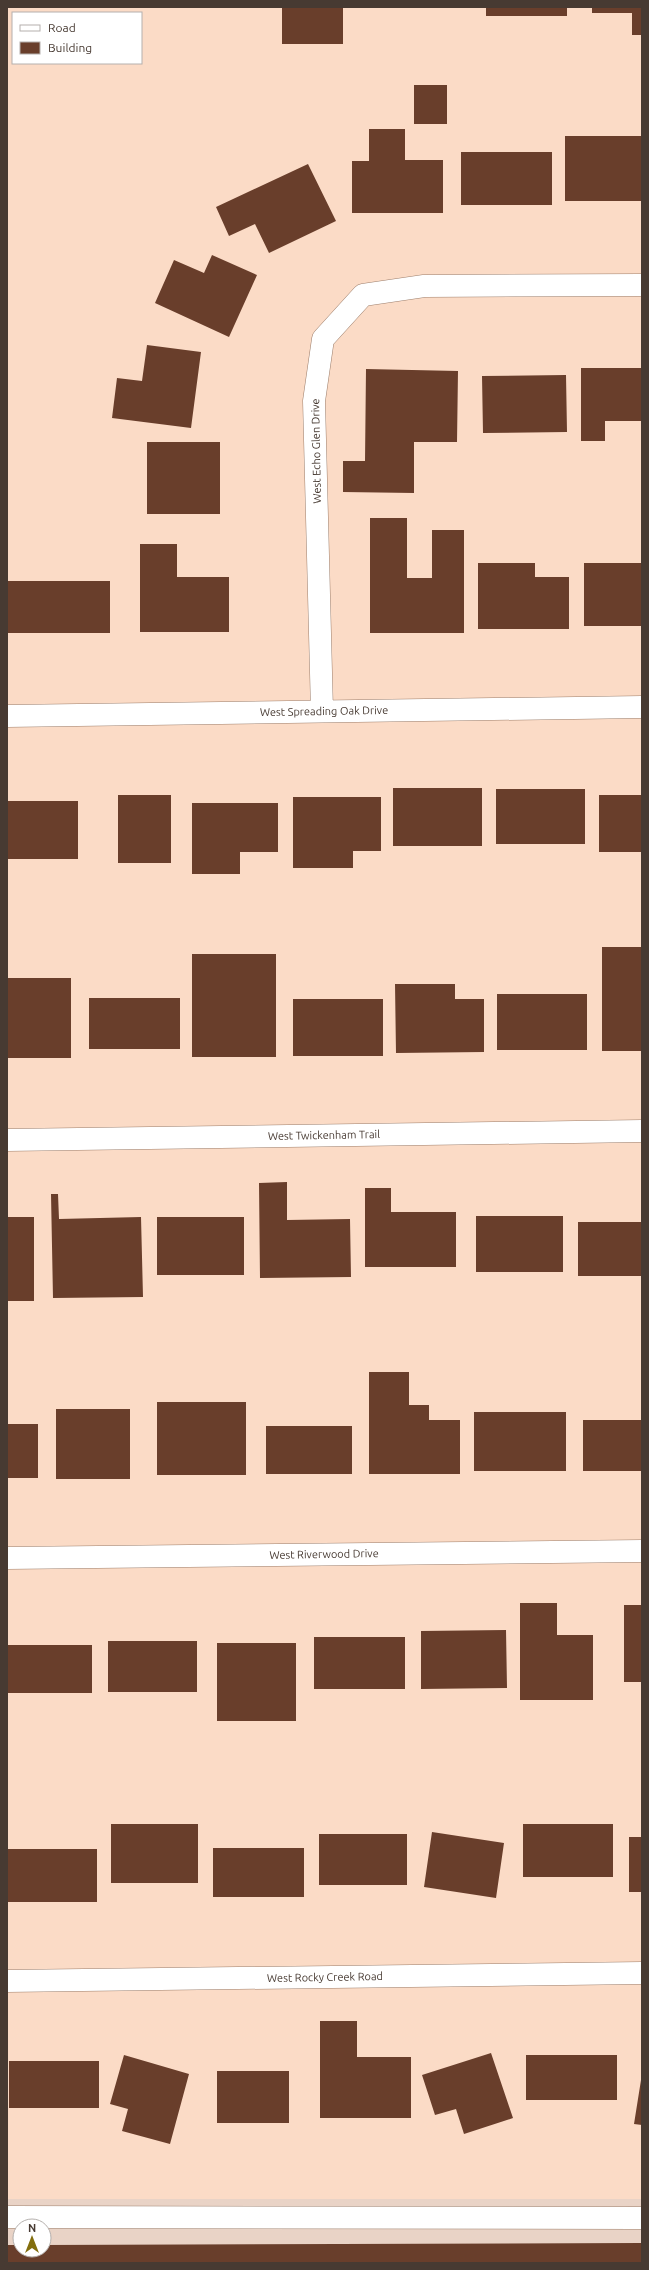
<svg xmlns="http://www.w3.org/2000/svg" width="649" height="2270" font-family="Ubuntu,sans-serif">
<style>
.commercial{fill:#e9d3c6;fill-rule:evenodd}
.building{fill:#693e2b}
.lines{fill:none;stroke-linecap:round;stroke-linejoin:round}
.minor-casing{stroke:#9d7f6c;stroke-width:23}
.minor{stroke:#fff;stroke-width:22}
.labels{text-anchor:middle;stroke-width:4;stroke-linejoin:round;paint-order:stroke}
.street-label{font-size:11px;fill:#473a32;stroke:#fff}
</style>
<rect width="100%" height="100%" fill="#fbdbc6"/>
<path class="commercial" d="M7 2199H642V2263H7ZM20 2226H44V2250H20Z"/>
<path class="building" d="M282 7H343V44H282Z
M486 7H567V16H486Z
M592 7H642V35H632V13H592Z
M414 85H447V124H414Z
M369 129H405V160H443V213H352V161H369Z
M565 136H642V201H565Z
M461 152H552V205H461Z
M308 164 336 221 269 253 255 224 229 236 216 207Z
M212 255 257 275 229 337 155 303 174 260 204 273Z
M147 345 201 352 191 428 112 418 117 378 142 381Z
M581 368H642V421H605V441H581Z
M366 369 458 371 457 442H414V493L343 492V461H365Z
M566 375 567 432 483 433 482 376Z
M147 442H220V514H147Z
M370 518H407V578H432V530H464V633H370Z
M140 544H177V577H229V632H140Z
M478 563H535V577H569V629H478Z
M584 563H642V626H584Z
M7 581H110V633H7Z
M393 788H482V846H393Z
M496 789H585V844H496Z
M118 795H171V863H118Z
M599 795H642V852H599Z
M293 797H381V851H353V868H293Z
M7 801H78V859H7Z
M192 803H278V852H240V874H192Z
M602 947H642V1051H602Z
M192 954H276V1057H192Z
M7 978H71V1058H7Z
M395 984H455V999H484V1052L396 1053Z
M497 994H587V1050H497Z
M89 998H180V1049H89Z
M293 999H383V1056H293Z
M287 1182V1220L350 1219 351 1277 260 1278 259 1183Z
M365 1188H391V1212H456V1267H365Z
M51 1194H58L59 1219 141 1217 143 1297 53 1298Z
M476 1216H563V1272H476Z
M7 1217H34V1301H7Z
M157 1217H244V1275H157Z
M578 1222H642V1276H578Z
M369 1372H409V1405H429V1420H460V1474H369Z
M157 1402H246V1475H157Z
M56 1409H130V1479H56Z
M474 1412H566V1471H474Z
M583 1420H642V1471H583Z
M7 1424H38V1478H7Z
M266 1426H352V1474H266Z
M520 1603H557V1635H593V1700H520Z
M624 1605H642V1682H624Z
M506 1630 507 1688 421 1689V1631Z
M314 1637H405V1689H314Z
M108 1641H197V1692H108Z
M217 1643H296V1721H217Z
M7 1645H92V1693H7Z
M111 1824H198V1883H111Z
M523 1824H613V1877H523Z
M432 1832 504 1843 496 1898 424 1887Z
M319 1834H407V1885H319Z
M629 1837H642V1892H629Z
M213 1848H304V1897H213Z
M7 1849H97V1902H7Z
M320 2021H357V2057H411V2118H320Z
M491 2053 513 2118 464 2134 456 2109 435 2115 422 2075Z
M124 2055 189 2074 170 2144 122 2131 128 2109 110 2104Z
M526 2055H617V2100H526Z
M9 2061H99V2108H9Z
M217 2071H289V2123H217Z
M641 2080H642V2125L634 2124Z
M642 2243V2263H7V2245H20V2250H44V2245Z"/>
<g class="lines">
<defs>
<path id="minor" d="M322 711 314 401 323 339 363 295 424 286 642 285
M7 716 642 707
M7 1140 642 1131
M7 1558 642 1551
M7 1981 642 1973
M7 2217 642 2218"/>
</defs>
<use href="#minor" class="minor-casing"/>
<use href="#minor" class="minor"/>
</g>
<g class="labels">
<g class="street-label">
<text transform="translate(316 451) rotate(-91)" y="4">West Echo Glen Drive</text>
<text transform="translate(324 711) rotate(-1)" y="4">West Spreading Oak Drive</text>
<text transform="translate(324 1135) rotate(-1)" y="4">West Twickenham Trail</text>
<text transform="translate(324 1554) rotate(-1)" y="4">West Riverwood Drive</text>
<text transform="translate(325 1977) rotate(-1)" y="4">West Rocky Creek Road</text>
</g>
</g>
<rect width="649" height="2270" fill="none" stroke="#473a32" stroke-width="16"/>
<rect x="12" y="12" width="130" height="52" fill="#ffffff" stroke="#b5b0ad"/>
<rect x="20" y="25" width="20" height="6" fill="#ffffff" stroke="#b5b0ad"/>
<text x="48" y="32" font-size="12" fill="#473a32">Road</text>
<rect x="20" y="42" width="20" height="12" fill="#693e2b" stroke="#b5b0ad"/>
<text x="48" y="52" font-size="12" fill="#473a32">Building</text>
<g transform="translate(32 2238)"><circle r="19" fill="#ffffff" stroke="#b5b0ad"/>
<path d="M0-3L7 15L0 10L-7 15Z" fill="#836e0d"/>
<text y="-6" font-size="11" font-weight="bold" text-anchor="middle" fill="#473a32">N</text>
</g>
</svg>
